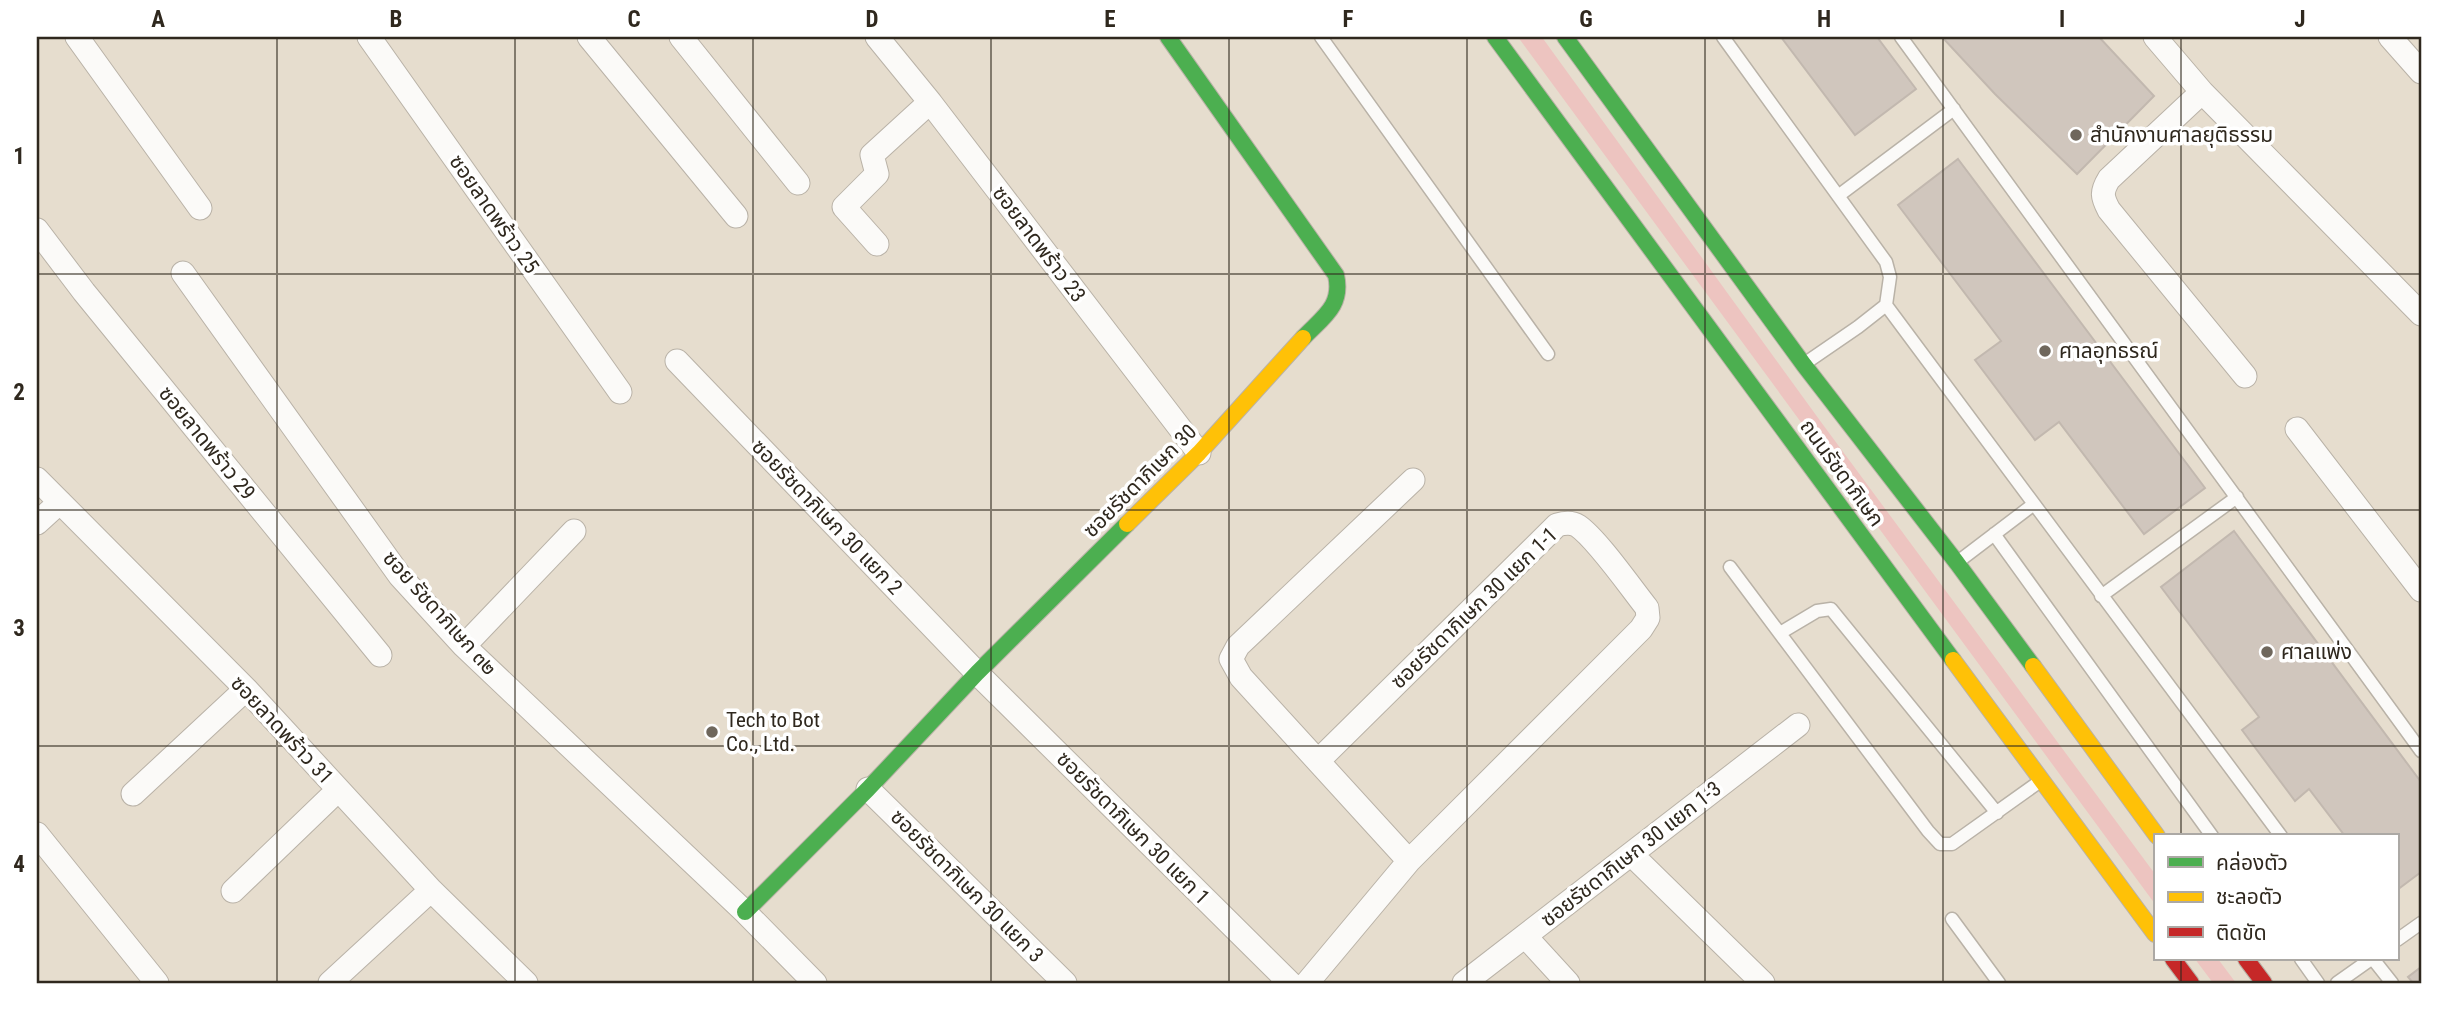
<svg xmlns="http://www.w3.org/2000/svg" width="2458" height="1020" font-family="'Roboto Condensed','Noto Sans Thai',sans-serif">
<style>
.green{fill:#edc4c0}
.building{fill:#d0c6bd;stroke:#c2b8af;stroke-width:2}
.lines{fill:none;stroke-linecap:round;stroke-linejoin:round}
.lane-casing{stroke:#b9b2a7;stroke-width:15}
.street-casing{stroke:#b9b2a7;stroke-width:25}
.fast-casing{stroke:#b9b2a7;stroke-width:18}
.slow-casing{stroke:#b9b2a7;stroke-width:18}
.jam-casing{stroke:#b9b2a7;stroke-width:18}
.lane{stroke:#fbfaf8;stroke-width:12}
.street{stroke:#fbfaf8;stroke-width:23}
.fast{stroke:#4caf50;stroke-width:16}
.slow{stroke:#ffc107;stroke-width:16}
.jam{stroke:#c62828;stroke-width:16}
.grid{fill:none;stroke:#2f281e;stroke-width:2;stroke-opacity:0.55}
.poi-dot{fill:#6f675c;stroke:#fff;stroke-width:2.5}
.labels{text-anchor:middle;stroke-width:7;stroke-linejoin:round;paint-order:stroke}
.poi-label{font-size:21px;fill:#2f281e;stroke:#fff;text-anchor:start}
.street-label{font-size:21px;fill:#2f281e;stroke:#fff}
.neatline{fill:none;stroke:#2f281e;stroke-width:2.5}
.grid-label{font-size:23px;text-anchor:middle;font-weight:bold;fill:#2f281e}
</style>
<rect width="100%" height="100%" fill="#e6ddce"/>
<path class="green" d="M1518 37H1542L1544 40 1821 422 2155 874V904Z
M2195 959H2218L2236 983H2213Z"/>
<path class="building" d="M1781 37H1877L1916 89 1855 135Z
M1942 37H2099L2154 96 2077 174 1995 94Z
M1958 159 2205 488 2144 534 2059 422 2035 440 1975 360 2001 341 1898 205Z
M2234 531 2421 782V872L2397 890V836H2345L2309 789 2295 801 2242 730 2259 717 2161 587Z
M2421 967V983H2413L2408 977Z"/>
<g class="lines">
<defs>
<path id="lane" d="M1321 37 1548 354
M1723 37 1886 262 1890 277 1886 305 2281 836
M1901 37 2421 751
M1838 196 1954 109
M1807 362 1858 327 1886 305
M1994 534 2212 836
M1959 561 2034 504
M1730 567 1928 831 1940 844H1952L2039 782
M2101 596 2237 497
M1780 633 1817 611 1831 609 1997 813
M1952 919 1999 983
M2397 940 2421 923
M2301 959 2318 983
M2373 959 2392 983
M2337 983 2371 959"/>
<path id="street" d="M77 37 200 208
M369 37 620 392
M589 37 736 216
M681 37 798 183
M877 37 930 102 1199 453
M2155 37 2202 92
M2390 37 2421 72
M37 230 84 292 380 655
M877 244 844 207 877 174 872 155 930 102
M183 273 400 576 464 646 745 912 815 983
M677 361 977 673 1290 983
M2245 376 2109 210C2102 197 2101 192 2109 179L2202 92 2421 314
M2297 429 2421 590
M37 479 246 689 431 890 526 983
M37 523 60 502
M464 646 574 531
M868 789 1065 983
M133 794 246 689
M37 834 157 983
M1631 854 1763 983
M1409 861 1241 677 1231 659 1238 646 1413 480
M233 891 338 790
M1525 936 1568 983
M330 983 431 890
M1307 983 1409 861 1641 629 1648 618 1647 608C1631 588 1597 539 1578 526 1572 522 1564 523 1557 525L1318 761
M1464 983 1798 725"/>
<path id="fast" d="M1168 37 1336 275C1343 306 1323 317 1303 338
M1495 37 1953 660
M1565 37 1804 365 1957 563 2033 666
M745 912 868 789 977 673 1127 524"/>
<path id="slow" d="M1127 524 1199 453 1303 338
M1953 660 2155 934
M2033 666 2157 836"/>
<path id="jam" d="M2173 959 2191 983
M2246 959 2264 983"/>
</defs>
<use href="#lane" class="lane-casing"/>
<use href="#street" class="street-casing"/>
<use href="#fast" class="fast-casing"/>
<use href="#slow" class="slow-casing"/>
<use href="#jam" class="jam-casing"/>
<use href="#lane" class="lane"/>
<use href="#street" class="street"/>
<use href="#fast" class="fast"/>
<use href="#slow" class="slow"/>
<use href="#jam" class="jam"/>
</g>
<path class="grid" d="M277 37V983M515 37V983M753 37V983M991 37V983M1229 37V983M1467 37V983M1705 37V983M1943 37V983M2181 37V836M37 274H2421M37 510H2421M37 746H2421M2181 959V983"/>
<g class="poi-dot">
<circle cx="2076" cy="135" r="7"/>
<circle cx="2045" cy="351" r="7"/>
<circle cx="2267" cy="652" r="7"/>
<circle cx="712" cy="732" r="7"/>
</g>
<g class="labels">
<g class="poi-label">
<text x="2090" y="142">สำนักงานศาลยุติธรรม</text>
<text x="2059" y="358">ศาลอุทธรณ์</text>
<text x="2281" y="659">ศาลแพ่ง</text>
<text x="726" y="727">Tech to Bot<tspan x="726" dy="24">Co., Ltd.</tspan></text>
</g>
<g class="street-label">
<text transform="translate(494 214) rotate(55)" y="7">ซอยลาดพร้าว 25</text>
<text transform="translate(1039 244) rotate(53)" y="7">ซอยลาดพร้าว 23</text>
<text transform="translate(207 443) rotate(51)" y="7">ซอยลาดพร้าว 29</text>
<text transform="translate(1842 473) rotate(54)" y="7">ถนนรัชดาภิเษก</text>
<text transform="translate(1140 481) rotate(-45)" y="7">ซอยรัชดาภิเษก 30</text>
<text transform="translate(827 517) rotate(46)" y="7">ซอยรัชดาภิเษก 30 แยก 2</text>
<text transform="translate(1474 608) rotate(-44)" y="7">ซอยรัชดาภิเษก 30 แยก 1-1</text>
<text transform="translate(440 613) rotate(48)" y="7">ซอย รัชดาภิเษก ๓๒</text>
<text transform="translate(282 730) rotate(47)" y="7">ซอยลาดพร้าว 31</text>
<text transform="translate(1133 828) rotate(45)" y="7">ซอยรัชดาภิเษก 30 แยก 1</text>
<text transform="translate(1631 854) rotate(-38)" y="7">ซอยรัชดาภิเษก 30 แยก 1-3</text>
<text transform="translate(967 886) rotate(45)" y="7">ซอยรัชดาภิเษก 30 แยก 3</text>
</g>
</g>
<rect width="2458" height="1020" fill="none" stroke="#ffffff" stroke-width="77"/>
<rect x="2154" y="834" width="245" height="126" fill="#ffffff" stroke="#aca9a5" stroke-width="2"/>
<rect x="2168" y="857" width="35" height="10" fill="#4caf50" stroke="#aca9a5" stroke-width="2"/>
<text x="2216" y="870" font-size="21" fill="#2f281e">คล่องตัว</text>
<rect x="2168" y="892" width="35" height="10" fill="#ffc107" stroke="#aca9a5" stroke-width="2"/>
<text x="2216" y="904" font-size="21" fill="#2f281e">ชะลอตัว</text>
<rect x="2168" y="927" width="35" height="10" fill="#c62828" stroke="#aca9a5" stroke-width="2"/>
<text x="2216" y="940" font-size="21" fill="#2f281e">ติดขัด</text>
<rect x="38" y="38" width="2382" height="944" class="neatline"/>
<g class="grid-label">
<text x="158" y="27">A</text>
<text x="396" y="27">B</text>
<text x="634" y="27">C</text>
<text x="872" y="27">D</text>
<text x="1110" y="27">E</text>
<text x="1348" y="27">F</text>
<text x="1586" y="27">G</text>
<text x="1824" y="27">H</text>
<text x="2062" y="27">I</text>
<text x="2300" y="27">J</text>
<text x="19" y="164">1</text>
<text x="19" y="400">2</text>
<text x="19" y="636">3</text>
<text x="19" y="872">4</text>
</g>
</svg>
